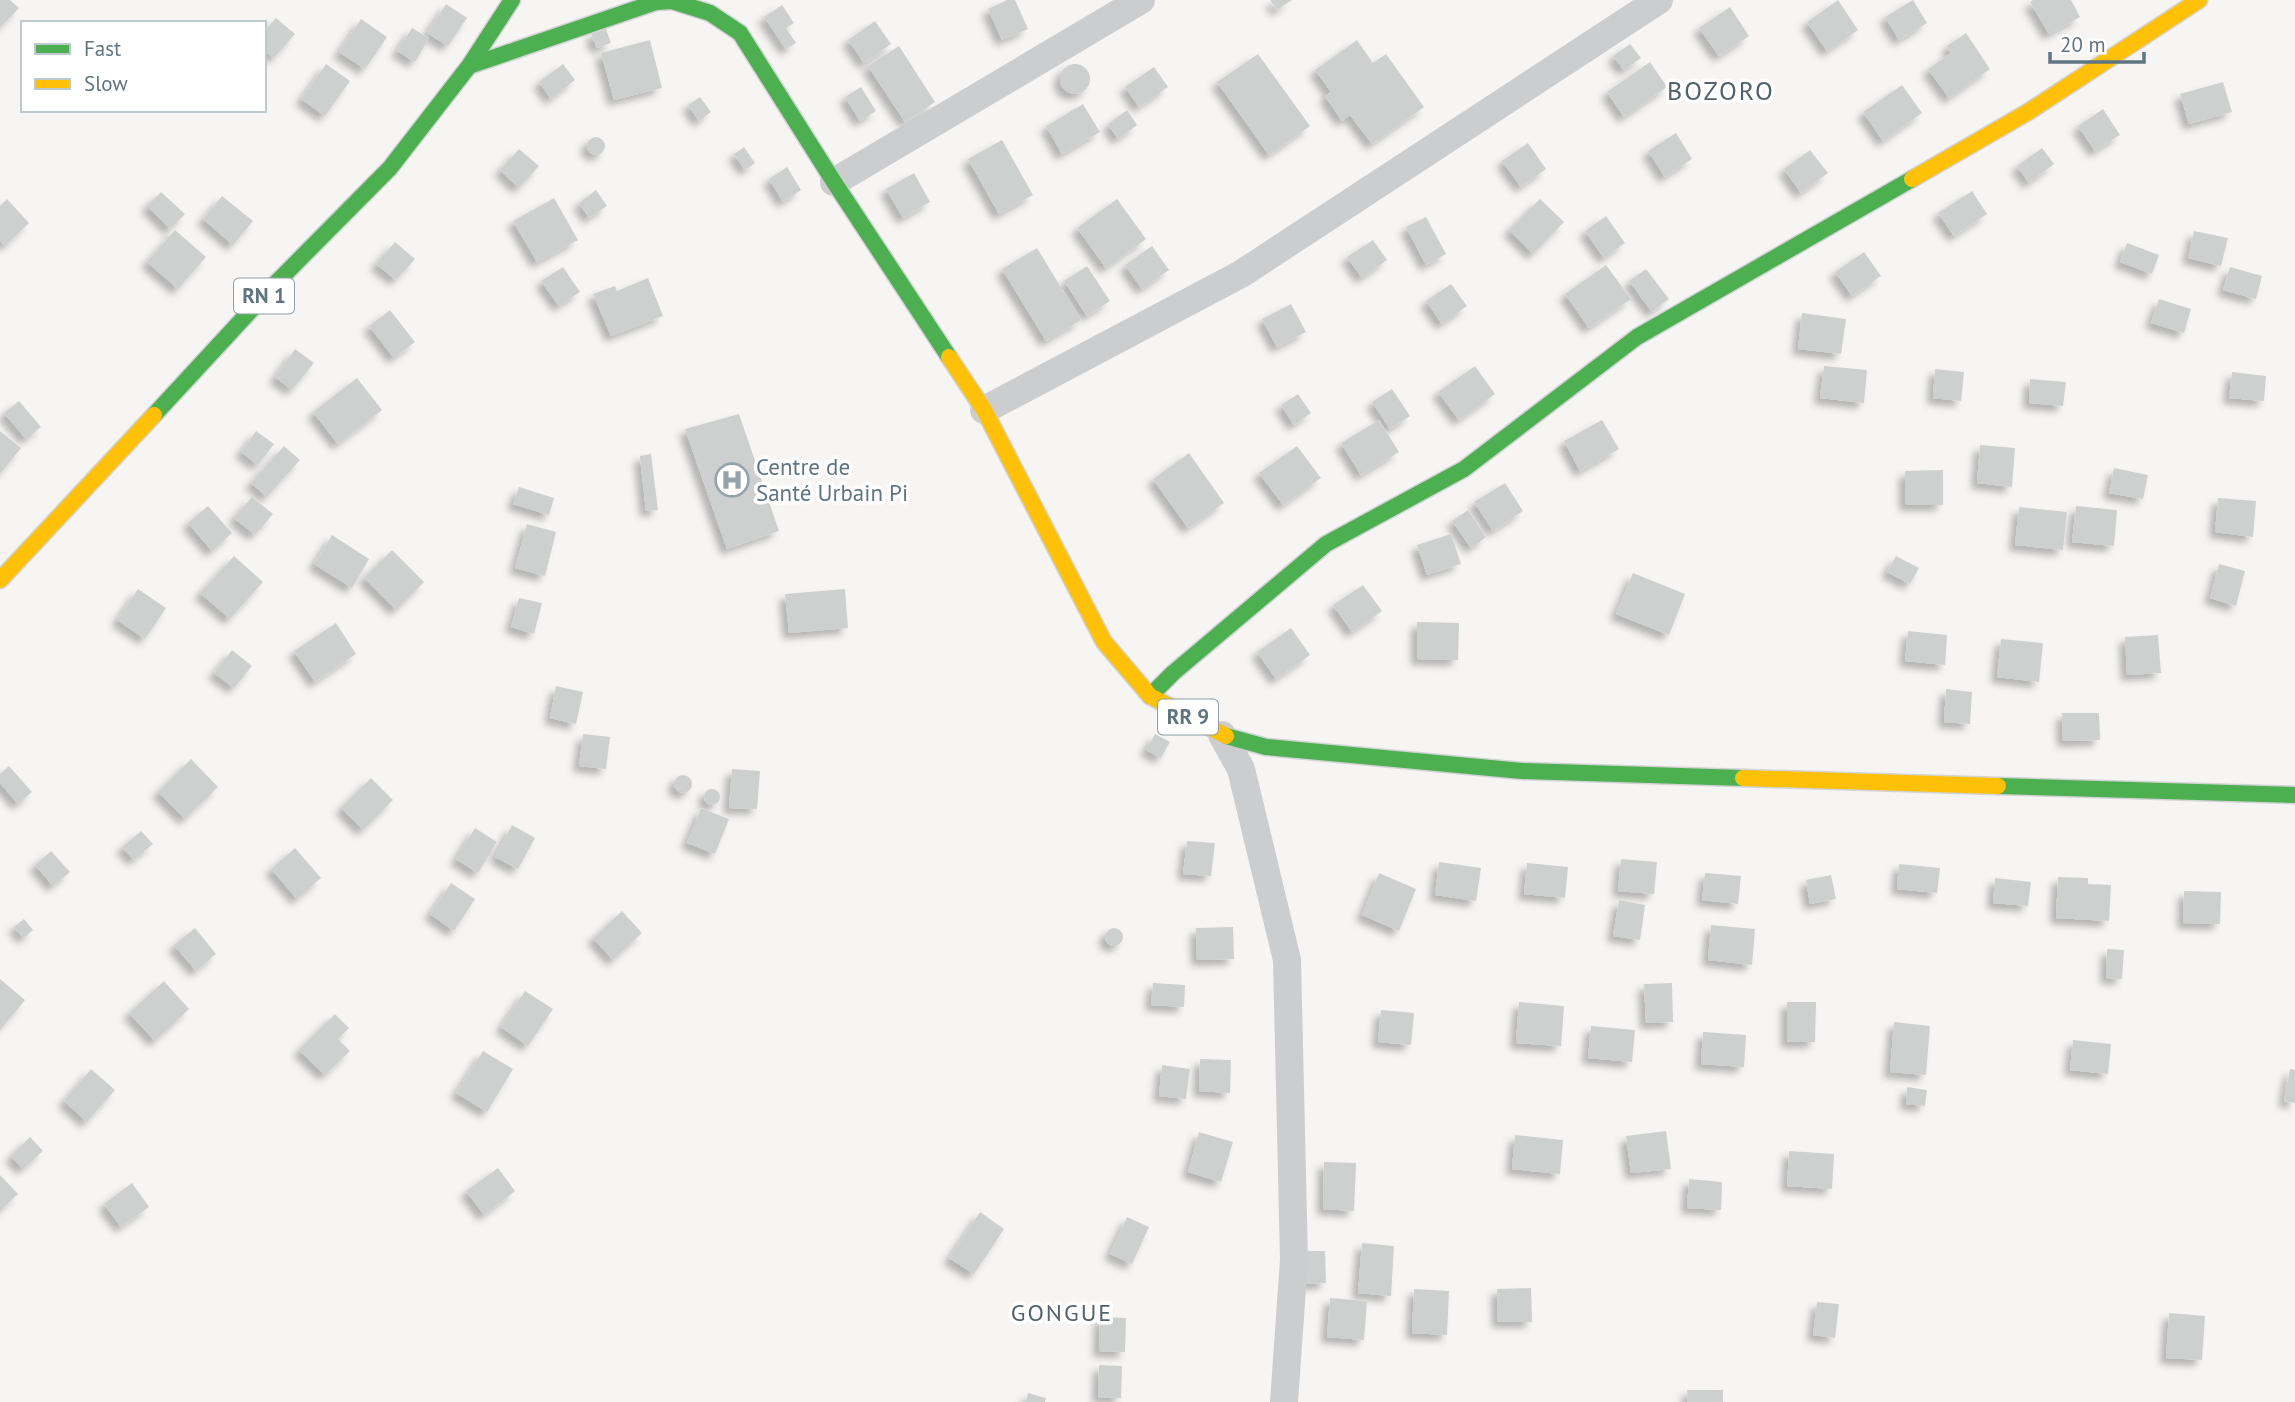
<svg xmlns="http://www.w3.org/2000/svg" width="2295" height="1402" font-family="'PT Sans',sans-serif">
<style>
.building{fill:#ced0d0;filter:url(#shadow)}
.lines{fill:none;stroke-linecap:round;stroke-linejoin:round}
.fast-casing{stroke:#d2d3d4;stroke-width:19}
.slow-casing{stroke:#d2d3d4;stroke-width:19}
.street{stroke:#cccdce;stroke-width:28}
.fast{stroke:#4caf50;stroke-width:16}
.slow{stroke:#ffc107;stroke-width:16}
.labels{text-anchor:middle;stroke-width:7;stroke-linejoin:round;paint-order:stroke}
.shield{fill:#fff;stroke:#909ea6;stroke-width:2}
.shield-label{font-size:21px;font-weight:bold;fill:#607580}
.poi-label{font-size:23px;fill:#607580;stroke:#fff;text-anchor:start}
.neighbourhood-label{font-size:24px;letter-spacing:2px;fill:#53626a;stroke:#fff}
.quarter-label{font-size:26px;letter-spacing:2px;fill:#53626a;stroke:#fff}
</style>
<defs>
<filter id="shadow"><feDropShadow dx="-6" dy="6" stdDeviation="3.5" flood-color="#0004"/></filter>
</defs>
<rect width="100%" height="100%" fill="#f6f5f4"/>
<path class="building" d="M0 0H10L19 8 0 28Z
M1007 0H1015L1028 29 1002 40 988 9Z
M1270 0H1292L1277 10Z
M1838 0 1858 30 1827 51 1807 22Z
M1913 0 1927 23 1899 40 1885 17Z
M2033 0H2071L2080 17 2049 34 2030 2Z
M446 4 467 18 448 46 427 33Z
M782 5 794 23 786 28 796 43 786 49 764 17Z
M1730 7 1749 36 1719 56 1699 28Z
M276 18 295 34 274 58 264 50V31Z
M361 19 387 37 365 69 339 52Z
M875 21 891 44 864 63 848 40Z
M412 28 429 38 415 62 397 51Z
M606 29 611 43 597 48 591 34Z
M1966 33 1990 69 1949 98 1928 69 1951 53 1947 46Z
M650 40 662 88 614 100 601 53Z
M1357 40 1373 63 1386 54 1424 107 1372 144 1350 115 1342 121 1325 96 1331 92 1315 70Z
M1630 44 1641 58 1624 70 1613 56Z
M899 46 935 102 905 122 868 66Z
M1258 54 1310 126 1269 155 1217 82Z
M1650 62 1667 87 1624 117 1607 92Z
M1060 79a15 15 0 1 1 30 0a15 15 0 1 1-30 0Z
M326 64 350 81 325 116 301 99Z
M563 64 575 80 551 99 539 82Z
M1154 67 1168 87 1139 107 1125 87Z
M2223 82 2232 112 2189 124 2180 94Z
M1902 85 1922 113 1883 141 1863 112Z
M861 87 876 111 860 121 845 97Z
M700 97 711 112 699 121 688 105Z
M1083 104 1100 132 1062 154 1046 126Z
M2103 109 2120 135 2095 151 2078 126Z
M1127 110 1137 125 1118 139 1108 124Z
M1676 133 1692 159 1665 177 1648 151Z
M587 146a9 9 0 1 1 18 0a9 9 0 1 1-18 0Z
M1002 140 1033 195 999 214 968 159Z
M1528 143 1546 169 1521 187 1502 161Z
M744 147 755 163 745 170 734 154Z
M2042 148 2054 164 2029 183 2017 166Z
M519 149 539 166 519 188 500 170Z
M1810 150 1828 173 1801 193 1784 169Z
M787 167 801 190 783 202 769 179Z
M914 173 930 202 903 218 886 189Z
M596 190 607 206 589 218 579 203Z
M1972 191 1987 214 1954 236 1938 213Z
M161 192 185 214 170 229 147 206Z
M222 196 253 221 233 245 203 219Z
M554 198 578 240 537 262 513 221Z
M7 199 29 223 5 246 0 241V206Z
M1117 199 1146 239 1106 268 1077 228Z
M1540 199 1564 222 1533 254 1509 230Z
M1606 216 1625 243 1604 258 1585 231Z
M1426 217 1446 254 1426 265 1406 227Z
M175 230 206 257 178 289 147 262Z
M2194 231 2228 238 2221 266 2188 258Z
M1373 240 1387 260 1362 278 1347 257Z
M395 242 415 259 396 280 376 264Z
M2127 243 2159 255 2152 274 2120 262Z
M1152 246 1169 270 1142 289 1125 265Z
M1037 248 1081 320 1046 341 1002 269Z
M1864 252 1881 276 1852 296 1835 272Z
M1606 265 1631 299 1589 328 1565 294Z
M1087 266 1110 301 1087 316 1064 281Z
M563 267 580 292 559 306 541 281Z
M2230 267 2262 276 2256 299 2223 290Z
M1646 269 1669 299 1652 312 1629 281Z
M648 278 663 316 611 336 593 294 615 286 617 291Z
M1451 284 1467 306 1442 324 1426 301Z
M2159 299 2191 309 2184 333 2151 323Z
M1291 304 1306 332 1277 347 1262 319Z
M390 310 415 342 394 358 369 326Z
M1802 313 1846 319 1841 354 1798 349Z
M295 349 314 363 292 390 275 377Z
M1475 366 1495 394 1459 420 1438 392Z
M1824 366 1867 370 1864 403 1820 398Z
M1935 369 1964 372 1961 401 1933 398Z
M2232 372 2266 376 2264 401 2229 398Z
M357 378 382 410 338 444 313 412Z
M2030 379 2066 382 2063 406 2029 403Z
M1392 389 1410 416 1390 429 1372 402Z
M1298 394 1311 413 1294 425 1281 405Z
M19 401 41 427 26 439 4 413Z
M739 414 779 531 727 549 685 429Z
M1379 420 1399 452 1361 475 1341 443Z
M1602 420 1619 449 1580 471 1564 441Z
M0 431 21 448 0 474Z
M256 431 274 444 258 465 241 452Z
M1980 445 2015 448 2012 487 1977 483Z
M284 446 300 460 267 497 251 483Z
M1297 446 1321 478 1283 505 1259 473Z
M1189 453 1224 503 1188 528 1153 479Z
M651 454 658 510 646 511 640 456Z
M2114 468 2148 475 2143 499 2109 493Z
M1943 470V505H1905V471Z
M1505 483 1523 511 1493 531 1474 502Z
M519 487 554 498 549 515 513 504Z
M252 497 273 514 255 535 234 518Z
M2218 498 2256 501 2253 537 2215 532Z
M208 506 232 533 212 551 188 523Z
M2076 506 2117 510 2114 546 2072 542Z
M2019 507 2067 512 2063 550 2015 545Z
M1468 510 1486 537 1471 548 1452 521Z
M527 524 556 532 545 576 515 568Z
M1451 534 1461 564 1427 575 1417 545Z
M332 535 369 559 352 588 314 564Z
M392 550 424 582 396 610 364 578Z
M234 556 263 582 230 619 200 593Z
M1896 556 1919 568 1910 584 1887 572Z
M2219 564 2245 571 2236 606 2210 598Z
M1633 573 1685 594 1669 635 1616 614Z
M1363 585 1382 611 1352 632 1333 605Z
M138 589 166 608 145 639 117 620Z
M845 589 848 628 789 633 785 594Z
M519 598 542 603 534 634 511 627Z
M1417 622 1459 623 1458 660 1417 659Z
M336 623 356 654 315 682 294 651Z
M1291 628 1310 655 1276 679 1257 652Z
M1908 631 1947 635 1945 665 1905 661Z
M2158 635 2161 673 2127 675 2125 637Z
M2001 639 2043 643 2039 682 1997 677Z
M232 650 252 666 234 688 214 673Z
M556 686 583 692 576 724 550 718Z
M1946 689 1972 692 1970 724 1944 722Z
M2062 713H2099L2100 740 2063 741Z
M583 734 610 737 606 769 579 766Z
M1155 734 1170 742 1161 758 1146 750Z
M191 759 218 787 185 819 158 792Z
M9 766 32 792 18 804 0 783V774Z
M732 769 760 771 757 809 729 808Z
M674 784a9 9 0 1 1 18 0a9 9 0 1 1-18 0Z
M371 778 393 800 363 830 341 808Z
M704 797a8 8 0 1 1 16 0a8 8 0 1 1-16 0Z
M701 808 729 819 715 854 687 843Z
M512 825 535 838 518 869 495 857Z
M475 828 497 842 478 873 456 859Z
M141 831 153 844 134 860 122 847Z
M1187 841 1215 843 1211 876 1183 874Z
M295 848 321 878 297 899 271 869Z
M51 851 70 872 53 886 35 865Z
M1621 859 1657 862 1654 894 1618 891Z
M1439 862 1481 868 1476 901 1435 895Z
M1527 863 1568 867 1565 898 1524 894Z
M1899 864 1940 868 1937 893 1897 889Z
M1379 873 1416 889 1399 931 1362 915Z
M1705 873 1741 876 1738 904 1702 900Z
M1831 875 1836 899 1810 904 1806 880Z
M2058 877 2088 878V884L2111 885 2109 921 2056 918Z
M1995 878 2031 882 2028 906 1993 903Z
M451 883 475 899 454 931 430 914Z
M2184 891 2221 892 2220 924 2183 923Z
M1619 900 1645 905 1640 940 1613 936Z
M622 911 642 933 613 960 593 938Z
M24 919 33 930 24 938 14 927Z
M1711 925 1755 929 1752 965 1708 960Z
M1233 927 1234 959 1197 960 1196 928Z
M1105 937a9 9 0 1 1 18 0a9 9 0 1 1-18 0Z
M195 928 216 954 196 971 174 945Z
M2107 949 2124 950 2122 979 2106 978Z
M0 979 25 1000 0 1030Z
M164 981 189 1009 155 1041 129 1013Z
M1153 983 1185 985 1184 1007 1151 1005Z
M1672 983 1673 1022 1646 1023 1644 984Z
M525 991 553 1009 528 1046 501 1027Z
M1519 1002 1564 1006 1561 1046 1516 1043Z
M1787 1002H1816L1815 1042H1787Z
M1381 1010 1414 1013 1411 1045 1378 1042Z
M335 1014 349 1028 338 1039 350 1051 325 1075 299 1050Z
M1894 1022 1930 1026 1926 1075 1890 1072Z
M1591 1026 1635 1030 1632 1062 1588 1058Z
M1703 1032 1746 1035 1744 1067 1701 1064Z
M2073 1040 2111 1044 2108 1074 2070 1070Z
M483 1051 513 1069 487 1112 456 1093Z
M1200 1059 1231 1060 1230 1093 1199 1091Z
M1162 1065 1190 1069 1186 1099 1159 1096Z
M91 1069 115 1090 87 1122 64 1101Z
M2290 1069 2295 1070V1103L2284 1101Z
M1907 1087 1927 1090 1925 1106 1906 1104Z
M1666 1131 1671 1169 1631 1173 1626 1136Z
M1199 1132 1233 1142 1221 1182 1188 1172Z
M1515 1135 1563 1140 1560 1174 1512 1169Z
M30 1137 43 1151 23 1169 11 1156Z
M1789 1151 1834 1154 1832 1189 1787 1186Z
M1324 1162 1356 1163 1354 1211 1323 1209Z
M498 1168 515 1191 484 1215 466 1191Z
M0 1175 18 1194 0 1211Z
M1689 1179 1722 1182 1721 1210 1687 1208Z
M132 1183 149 1207 121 1227 104 1204Z
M980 1212 1004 1229 974 1274 949 1258Z
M1127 1217 1149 1227 1132 1264 1110 1254Z
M1362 1243 1394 1246 1391 1296 1358 1293Z
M1306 1251H1325L1326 1283 1307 1284Z
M1531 1288 1532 1322H1498L1497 1289Z
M1414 1289 1449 1291 1447 1335 1412 1333Z
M1330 1298 1367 1301 1364 1340 1327 1337Z
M1817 1302 1839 1304 1835 1338 1813 1335Z
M2169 1313 2205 1316 2202 1360 2166 1358Z
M1100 1317 1126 1318 1125 1352 1099 1351Z
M1099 1365 1122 1366 1121 1398 1098 1397Z
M1687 1390H1723V1402H1688Z
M1028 1393 1046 1398 1045 1402H1026Z"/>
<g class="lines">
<defs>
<path id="fast" d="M469 66 656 2 672 1 710 13 740 33 834 182 949 357
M154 415 276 283 390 168 469 66 512 0
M1150 696 1173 673 1326 544 1464 469 1637 337 1912 179
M1226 736 1266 747 1522 771 1743 778
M1998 786 2295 795"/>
<path id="slow" d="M1912 179 2028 112 2199 0
M949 357 984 410 1104 642 1150 696 1226 736
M0 580 154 415
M1743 778 1998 786"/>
</defs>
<use href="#fast" class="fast-casing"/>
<use href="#slow" class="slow-casing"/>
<path class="street" d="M834 182 1141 0
M984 410 1241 274 1659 0
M1222 735 1241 769 1287 960 1294 1260 1284 1402"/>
<use href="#fast" class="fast"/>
<use href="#slow" class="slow"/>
</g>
<defs>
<symbol id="hospital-ring" viewBox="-11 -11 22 22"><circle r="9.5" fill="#fff" stroke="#94a2a9" stroke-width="1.5"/><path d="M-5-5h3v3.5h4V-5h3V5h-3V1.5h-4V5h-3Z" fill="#94a2a9"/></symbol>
</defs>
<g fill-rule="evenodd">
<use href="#hospital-ring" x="713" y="461" width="38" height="38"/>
</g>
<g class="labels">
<g class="shield">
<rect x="234" y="278.5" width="60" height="35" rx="5"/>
<rect x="1158" y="699.5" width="60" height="35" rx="5"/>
</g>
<g class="shield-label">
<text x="264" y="303">RN 1</text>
<text x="1188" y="724">RR 9</text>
</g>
<g class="poi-label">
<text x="756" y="475">Centre de<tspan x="756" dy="26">Santé Urbain Pi</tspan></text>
</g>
<g class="neighbourhood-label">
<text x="1062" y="1321">GONGUE</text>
</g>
<g class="quarter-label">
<text x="1721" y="100">BOZORO</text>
</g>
</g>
<rect x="21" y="21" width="245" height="91" fill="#ffffff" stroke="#bfc8cc" stroke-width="2"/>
<rect x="35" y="44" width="35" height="10" fill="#4caf50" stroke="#bfc8cc" stroke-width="2"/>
<text x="84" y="56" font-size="21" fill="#607580">Fast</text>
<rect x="35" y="79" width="35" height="10" fill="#ffc107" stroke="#bfc8cc" stroke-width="2"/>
<text x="84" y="91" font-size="21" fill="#607580">Slow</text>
<path d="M2050 52v10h94v-10" fill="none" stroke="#607580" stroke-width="3.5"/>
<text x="2060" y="52" font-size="21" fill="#607580" stroke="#ffffff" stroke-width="5" paint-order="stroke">20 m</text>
</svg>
